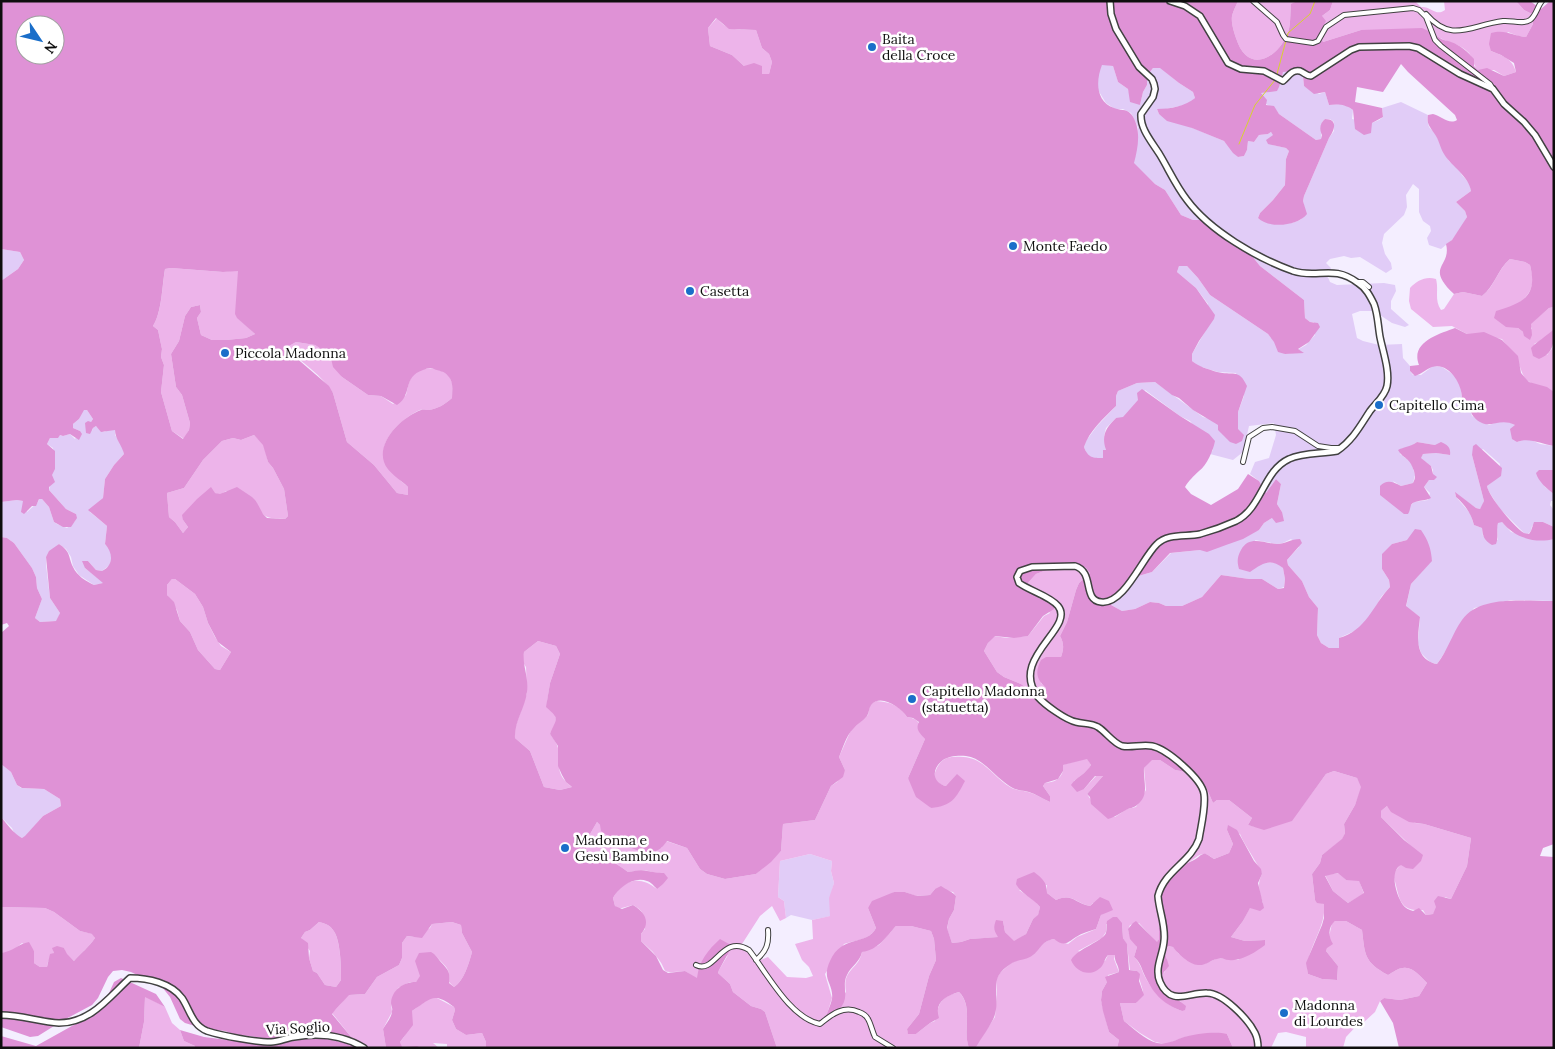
<svg xmlns="http://www.w3.org/2000/svg" width="1555" height="1049" font-family="Lora,serif">
<style>
.farmland{fill:#e1ccf7;fill-rule:evenodd}
.green{fill:#edb4ea;fill-rule:evenodd}
.forest{fill:#df92d6;fill-rule:evenodd}
.lines{fill:none;stroke-linecap:round;stroke-linejoin:round}
.stream{stroke:#d8d22f;stroke-width:1}
.minor-casing{stroke:#414141;stroke-width:6}
.tertiary-casing{stroke:#414141;stroke-width:8}
.minor{stroke:#fff;stroke-width:4}
.tertiary{stroke:#fff;stroke-width:5}
.poi-dot{fill:#1a6ec9;stroke:#fff;stroke-width:2}
.labels{text-anchor:middle;stroke-width:5;stroke-linejoin:round;paint-order:stroke}
.poi-label{font-size:14px;fill:#0e0e0e;stroke:#fff;text-anchor:start}
.street-label{font-size:14px;fill:#0e0e0e;stroke:#fff}
</style>
<rect width="100%" height="100%" fill="#f4eeff"/>
<path class="farmland" d="M1102 64 1113 66 1118 82 1128 89 1130 96 1140 105 1143 92 1147 85V76L1153 68 1160 67 1179 83 1193 92 1195 98 1189 104 1166 109H1157L1159 114 1224 141 1238 157 1244 156 1247 150 1248 141 1254 142 1259 135 1268 134 1271 132 1274 135 1273 145 1286 148 1289 151 1286 159 1285 185 1273 200 1260 213 1258 218 1274 224 1292 223 1300 220 1306 214 1303 201 1304 196 1329 138 1334 131V122L1330 119H1325L1322 122 1321 139 1316 140 1279 114 1276 110 1266 104 1261 93 1268 92 1283 72 1297 71 1303 76 1304 86 1319 94 1325 92 1329 105 1340 104 1347 106 1353 110 1352 119 1372 123 1379 120 1383 117 1382 108 1401 102 1428 115 1427 119 1429 127 1435 133 1449 161 1457 167 1462 175 1470 184 1471 191 1456 202 1465 211 1467 217 1463 225 1452 240 1441 249 1429 245 1427 238 1431 231 1430 226 1423 221 1419 212V189L1413 184 1406 195 1407 207 1404 215 1384 234 1382 243 1385 254 1391 263 1392 269 1386 273 1360 257 1351 258 1344 256 1330 259 1326 263 1331 268 1327 275 1330 282 1337 285 1384 283 1395 285 1396 291 1391 301V309L1409 325 1405 327 1392 323 1374 311H1360L1352 314 1357 338 1363 341 1379 345 1402 344 1403 358 1410 366V371L1413 375H1421L1433 366 1442 367 1454 375 1460 383 1462 398 1468 403 1472 416 1489 425 1498 422 1507 421 1515 425 1517 442 1523 440H1531L1540 444 1554 446V470L1548 471 1544 470 1541 480 1545 487 1554 494V501H1551L1550 505 1554 510V527L1543 522 1532 526 1531 531 1528 534 1524 533 1500 509 1488 490 1487 486 1497 478 1500 464 1483 449 1472 455 1484 501 1483 505 1480 509 1476 508 1455 493 1456 497 1470 513 1474 525 1482 528 1483 536 1498 540 1497 527 1498 522H1502L1511 532 1544 540 1554 539V601L1510 600 1474 608 1437 664 1430 662 1421 653 1418 643 1420 617 1406 607 1411 584 1432 560 1407 540 1392 544 1382 569 1389 580 1390 587 1381 597 1374 611 1359 629 1339 638V648H1329L1321 643 1317 635 1318 608 1309 597 1302 581 1288 565 1287 560 1299 547 1291 539 1283 543 1277 544 1255 540 1263 563 1276 562 1283 568 1285 579 1284 587 1278 589 1262 579H1249L1221 575 1202 597 1182 606H1166L1159 603 1150 602 1135 609 1122 611 1111 605 1135 577 1152 572 1171 553 1200 550 1259 530 1264 523 1282 512 1277 504 1281 484 1276 479 1266 493 1259 481 1250 474 1255 462 1269 458 1276 435 1274 423 1249 426 1243 452 1233 460 1210 454 1213 450 1190 421 1180 416 1145 390 1139 400 1123 418H1116L1106 428 1104 436 1106 451 1103 458H1091L1087 455 1084 447 1086 441 1097 426 1116 406V396L1118 391 1137 383 1155 382 1203 417 1213 420 1219 425 1238 429V412L1244 396 1236 373 1218 372 1198 366 1192 361V354L1206 330 1208 304 1196 288 1177 272 1179 266H1187L1198 278 1210 295 1268 334 1285 354 1292 353 1306 345 1315 335 1314 322H1310L1305 318 1304 300 1260 266 1252 256 1215 232 1203 220H1193L1181 215 1165 190 1155 184 1133 163 1136 153 1138 127 1131 113 1123 109H1115L1106 103 1098 90 1097 76ZM1417 442 1435 445 1450 455 1436 453 1423 454 1420 458 1431 466 1433 470V474L1424 487 1430 493 1428 500 1414 502 1411 505 1393 481 1401 486 1413 483 1415 475 1411 462 1400 454 1402 448H1408Z
M1 249 20 252 24 260 18 269 1 281Z
M83 410H87L93 419 91 422 92 431 93 428 96 426 104 432 111 429 115 430V435L122 445 124 454 114 465 105 479 103 498 90 512 107 526 105 544 110 549 112 557 110 565 102 571 96 570 88 561 85 568 104 583 94 585 79 575 73 566 71 557 66 549 59 544 46 557V565L50 598 60 613 57 621 40 622 35 618 42 599 37 588 36 577 32 568 14 543 7 538 1 537V502L17 500 23 501 27 512 38 502 39 499H42L49 507 54 522 57 524 67 528 75 521 76 514 66 509 49 490 55 459 53 448 47 444 50 438 60 435 63 436 70 434 75 439 80 431 73 428V424L79 419Z
M1 764 11 772 17 785 21 788 44 789 60 799 61 806 43 816 25 837 22 838 15 835 12 828 1 817Z
M810 854 832 861 831 871 834 883 830 898 831 916 812 920 791 915 786 918 784 901 778 897 780 861Z"/>
<path class="green" d="M1238 1H1297L1291 5C1290 14 1291 27 1287 35 1275 61 1247 73 1236 38 1234 32 1231 23 1232 16 1233 11 1236 6 1238 1Z
M1333 1H1415L1421 7C1431 6 1436 17 1445 10L1444 1H1516L1524 10 1532 14 1533 24 1526 37 1518 36 1508 32 1491 51C1503 56 1512 58 1516 72L1504 76 1494 70H1478C1473 65 1473 58 1469 53 1460 43 1446 43 1437 36L1361 30 1323 42 1321 35 1322 16 1330 10Z
M717 18C727 32 740 29 756 30L762 48 769 54 772 62 769 74H762L744 66 732 55 710 46 708 28Z
M1510 259 1525 262 1530 265C1535 284 1533 292 1517 305L1518 328 1523 332 1532 329 1530 324 1549 308 1554 307V329L1545 338 1534 344 1547 355 1554 346V392C1546 387 1535 386 1528 381 1523 377 1522 372 1520 367 1516 357 1509 348 1502 339L1467 334 1452 326 1433 327 1411 309 1409 301 1410 288C1417 281 1425 276 1436 279 1439 290 1434 300 1441 310L1444 309 1454 294 1463 292 1482 296C1496 285 1497 270 1510 259Z
M171 268 223 272 238 270V318L255 334 246 338 226 340H212L201 335 197 318 201 312 200 305 191 307 185 316 179 341 171 354 176 387 182 395 190 423 189 430 184 439 172 431 161 392 164 365 161 357 162 349 158 330 153 326C162 312 162 287 165 269Z
M296 342 315 345 321 349 327 351 342 377 368 395 381 396 393 404 406 395C408 387 409 378 415 373 424 365 443 367 450 378 454 384 452 391 452 398 445 404 438 409 428 410 424 410 424 409 420 410 404 417 381 437 384 456L401 481 408 487V495L397 493 374 465 347 442 333 393C322 376 303 362 287 350L289 346Z
M254 435 264 445 268 462 273 468 284 489 288 516 285 519C268 518 262 519 256 501L226 491 220 495 215 493 183 520 188 527 183 533 175 522 169 517 167 493 184 488 203 460 222 441 233 438 241 440Z
M1078 564 1086 568 1090 573 1079 583 1076 590 1067 622 1060 636C1064 643 1064 649 1061 657H1046L1041 683 1046 688 1043 695H1036L1021 684 1004 677 997 672 984 651 988 643 994 636 1007 638 1028 636 1044 616 1050 613 1040 599 1026 588V585L1036 574 1044 571Z
M172 579H175L195 594 203 607 208 623 215 637 221 646 231 652 220 670 215 669 198 650 190 632 180 621 177 610 167 595V585Z
M538 641 556 646 560 654 550 683 547 702 555 715 557 722 550 734C553 738 557 743 558 748 561 766 554 773 572 787L560 790 544 787 530 751 515 738 514 731 527 693 526 667 522 661 524 652Z
M876 701C890 702 899 705 907 717 921 719 921 727 925 739L908 778 931 808 949 782 946 786C937 784 932 779 936 770 940 761 945 757 954 757 983 754 989 774 1010 787 1017 791 1021 790 1028 792 1036 794 1043 799 1050 802V796L1043 786 1045 783C1054 782 1060 780 1063 771L1062 765 1087 758 1091 765 1088 770 1074 781 1084 789 1096 776H1103L1087 794 1091 800 1115 817 1127 809 1136 807 1146 790 1144 768 1152 759 1160 760 1175 770 1186 772 1206 787 1213 803 1217 800H1229L1252 818 1248 825 1256 827 1301 808 1326 774 1334 771 1357 778 1362 787 1355 805 1344 824 1345 833 1342 840 1322 855 1320 863 1312 874 1315 900 1324 904C1327 929 1304 950 1308 974L1322 979 1337 980 1338 966 1326 951 1332 923 1335 921H1346L1362 930C1365 955 1364 962 1388 975 1392 973 1398 968 1403 968 1412 966 1421 977 1427 983L1419 996 1400 1000 1384 998 1380 1001 1375 1012 1363 1023 1361 1021 1346 1037 1343 1048H1306V1037L1286 1032 1278 1033 1271 1048H1233L1227 1034 1185 1037 1166 1044 1155 1042 1140 1033 1124 1021 1120 1003H1136L1143 991 1137 971 1130 970 1127 945 1123 938 1122 923 1106 924V932L1102 938 1078 951 1105 961 1108 955H1115L1114 959 1119 972 1108 975 1107 982 1102 991 1101 1000 1109 1032 1119 1040 1117 1048H973L979 1041 995 1017 997 995 996 980 1000 973 1011 963 1037 950 1042 944 1049 940 1054 939 1068 944 1077 937 1096 929 1101 915 1107 911 1093 903 1090 906C1075 903 1073 893 1056 900L1047 893V885L1019 890 1035 901 1040 907 1038 916 1033 919 1026 934 1014 942 1005 932 1003 921 999 937 970 939 961 942 952 943 947 929 949 919 954 910 956 896 953 892 935 889 930 895 916 896 905 892H894L868 908 876 928C870 940 856 940 844 944L825 974 832 998 827 1014 846 992C842 968 858 971 862 952L879 945 896 926H911L931 931 934 939 936 960 929 976 919 1014 907 1029 908 1033 916 1034 930 1023 935 1021C939 1003 940 997 959 992 974 1008 962 1029 969 1048H777L765 1012 761 1009 751 1006 733 992 730 984 718 973 719 970 728 955 697 979 685 971C657 974 670 972 656 956 652 950 646 946 641 941V934L645 929C645 916 644 911 633 905L618 909 615 906 613 898C623 879 640 875 657 889L654 873C646 869 637 871 628 872 616 863 608 858 593 857L586 849V841L597 822 600 825 661 848 666 841 687 848 700 869 707 874 725 879 756 874 781 851 783 824 815 820 831 786 837 782 845 770 839 757 851 730 868 715 870 705ZM1227 830 1240 834C1246 848 1256 860 1262 874 1257 884 1259 892 1263 903L1250 907 1243 921 1231 937 1245 941 1265 940 1238 960 1218 958 1204 964 1179 954 1173 947 1168 946 1165 953 1167 959 1165 972 1161 974 1160 977 1169 993 1181 1002 1182 1011C1163 1004 1153 992 1144 975 1141 968 1140 963 1134 957L1137 947C1134 940 1125 934 1130 925L1139 923 1157 943 1159 939V928L1161 925 1185 864C1199 858 1200 848 1214 859L1229 853 1233 844ZM810 854 832 861 831 871 834 883 829 898 830 916 812 920 813 939 795 944 802 960 809 967 813 976 806 978 787 977 768 957 756 962 742 944 760 916 772 906 780 921 786 918 784 901 778 897 780 861Z
M1387 806 1415 823 1424 824 1471 838 1467 866 1451 899 1445 897 1433 914 1426 915 1423 910C1396 912 1400 894 1393 875 1398 866 1407 858 1414 849L1381 817V811Z
M1339 873 1346 880H1359L1364 894 1348 903 1333 891 1325 875Z
M1 907 45 908 54 912 80 931 93 934 95 938C89 947 81 953 74 961L66 954 64 948 53 949 54 953 48 962 47 967H40L34 963V951L22 943 11 952 1 953Z
M319 922C324 923 330 925 333 930 340 938 341 964 341 974V980L336 987 325 985 317 973 313 971 309 958 310 951 301 938 305 932 310 930Z
M452 922 461 925 462 933 472 952C469 963 464 981 454 987L449 982C451 967 444 966 435 955L416 961 421 976 416 982H410L398 988 391 1003 392 1012 383 1029 386 1048H370L352 1038 332 1013C337 1007 343 1002 348 995L365 994 377 977 399 965 402 958V943L407 936 413 937 430 928 432 924Z
M145 996 165 1007 172 1023 180 1030 184 1041 195 1046V1048H139L144 1022Z
M435 997 454 1007 455 1010 452 1020 456 1029 466 1035 482 1033 486 1042V1048H447V1044L433 1043 439 1048C425 1048 414 1046 401 1047L400 1042C407 1035 411 1022 412 1011L430 998Z"/>
<path class="forest" d="M1 1H1238C1236 6 1233 11 1232 16 1231 23 1234 32 1236 38 1247 73 1275 61 1287 35 1291 27 1290 14 1291 4L1297 1H1333L1330 10 1322 16 1326 21C1321 29 1320 34 1323 42L1361 30 1422 28C1429 31 1434 34 1440 38 1443 41 1448 40 1451 42 1460 45 1468 52 1474 59V66L1478 70 1487 68 1504 76 1516 72 1514 63 1501 55 1491 51 1489 44 1491 33C1506 29 1512 36 1526 37L1533 24 1532 14 1524 10 1516 1H1530L1541 9 1550 1H1554V307L1549 308 1531 324 1532 335 1530 340 1524 336 1523 332 1518 328 1506 327 1494 318 1496 311C1523 303 1538 296 1530 265L1525 262 1510 259C1497 270 1495 286 1482 296L1463 292 1454 294C1424 266 1452 267 1446 244L1452 240 1467 217 1465 211 1456 202 1471 191C1469 176 1452 167 1444 154 1440 148 1439 139 1434 133 1430 127 1426 123 1428 115L1433 114C1441 116 1449 125 1457 120L1455 115 1408 72 1401 64 1383 92 1357 87 1355 102 1382 108 1383 117 1372 123 1371 133 1364 135 1355 129 1353 110C1345 104 1338 104 1329 105L1325 92 1314 94 1304 86 1303 76 1297 71 1283 72 1279 87 1277 91 1261 93 1267 100 1266 105 1274 106 1279 114 1316 140 1321 139 1322 135C1319 129 1320 123 1325 119 1339 119 1334 131 1329 138L1304 196 1303 201 1307 214C1298 226 1269 229 1258 218L1260 213 1273 200 1285 185 1286 159 1289 151 1286 148 1268 144 1266 140 1273 135 1271 132 1268 134 1259 135 1254 142 1248 141 1247 150 1244 156 1238 157 1233 153 1224 141 1192 128 1167 121 1159 114 1157 109C1170 109 1186 106 1195 98L1193 92 1179 83 1160 68H1153L1147 76V85L1143 92 1140 105 1130 102 1128 89 1118 82 1113 66 1102 65C1096 80 1095 101 1114 108 1120 111 1126 108 1131 114 1142 128 1138 148 1134 163L1155 184 1165 190 1181 215 1193 220H1203L1215 232 1252 256 1260 266 1304 300 1305 318 1310 322 1318 323 1320 327 1309 342 1298 349 1304 353 1285 354 1278 352 1274 342 1268 334 1210 295 1198 278 1187 266H1179L1177 272 1196 288 1215 315 1214 319 1199 341 1192 354V361C1199 367 1208 369 1217 372 1232 376 1239 368 1247 386L1238 412V429L1244 435 1242 441 1236 444 1230 442 1218 430V425L1193 410 1179 398 1172 395 1155 382 1137 383 1118 391 1116 396V406C1104 418 1089 431 1084 447 1088 458 1093 458 1103 458V450H1106C1101 435 1106 428 1116 418L1123 417 1138 400 1137 393 1142 389 1180 416 1209 434 1215 441C1213 451 1207 465 1199 471 1193 477 1189 480 1185 487L1191 494 1211 505 1238 489 1248 474 1259 481 1266 493 1276 479 1281 484 1277 504 1282 512 1284 521 1276 523 1272 518 1264 523 1259 530 1243 539 1226 545 1207 552 1200 550 1170 553 1152 572 1135 577 1111 605 1122 611 1135 609 1150 602 1159 603 1166 606H1182L1202 597 1221 575 1249 579H1262L1278 589 1284 588 1285 579 1283 568C1270 558 1263 563 1250 572L1239 569C1237 562 1237 557 1241 550 1249 535 1263 543 1277 544 1285 544 1291 539 1300 539L1302 543 1287 560 1288 565 1302 581 1309 597 1318 608 1317 635 1321 643 1329 648H1339V638C1366 631 1373 605 1390 587L1389 580 1382 569V554L1392 544 1407 540 1415 529 1421 530C1428 540 1431 548 1432 561L1411 584 1406 606 1420 617C1418 635 1413 659 1437 664 1448 650 1452 634 1462 620 1481 594 1526 602 1554 601V844L1543 848 1540 856 1554 857V1048H1399L1393 1023 1380 1001 1384 998 1400 1000 1419 996 1427 983C1421 977 1412 966 1403 968 1398 968 1392 973 1388 975 1364 962 1365 955 1362 930L1346 921H1335C1328 927 1328 936 1333 944L1327 948 1326 951 1338 966 1337 980 1322 979 1308 974 1306 963 1322 925 1324 918V904L1317 903 1315 900 1312 874 1320 863 1322 855 1342 839 1345 833 1344 824 1355 805 1361 787 1357 778 1334 771 1326 774 1292 821 1264 830 1248 825 1252 818 1229 800H1217L1213 803 1206 787 1186 772 1175 770 1160 760H1152L1144 768C1143 782 1150 795 1137 805 1134 808 1129 808 1126 810 1119 814 1115 817 1108 819L1091 804 1090 797 1087 794 1103 776H1095L1084 789 1077 792 1071 785C1076 777 1086 774 1091 765L1087 759 1063 765V771L1058 779 1045 783 1043 786 1050 796V802C1043 799 1036 794 1029 792 1017 789 1015 791 1004 782 992 773 982 758 966 756 959 755 948 756 943 760 932 768 931 782 946 786L957 774 965 781C956 798 952 806 931 808L916 797 908 778 925 739C920 733 915 730 919 722L913 718 907 717C901 708 881 693 871 705 869 708 869 713 867 716 863 721 857 724 853 729 846 736 843 748 839 757L845 770 843 777 831 786 815 820 783 824 781 851 771 862 756 874 725 879 707 874 700 869 687 848 667 841C664 845 662 848 658 850 643 858 613 840 601 831L600 825 597 822 586 841V849L593 857C608 858 616 863 628 872 634 871 641 869 647 871 653 872 657 873 664 873L668 878 663 884 657 889C654 886 651 882 647 881 634 876 619 887 613 898L615 906 622 909 633 905C645 912 651 922 641 934V941L656 956 663 970 668 973 685 971 697 978C699 961 708 950 720 939L729 944 731 948 719 970 718 973 730 984 733 992 751 1006 761 1009 765 1012 777 1048H486V1042L482 1033 466 1035 456 1029 452 1020 455 1010 454 1007C433 991 431 999 412 1011L413 1025 400 1042 402 1047 417 1046 421 1048H386L383 1029C386 1024 392 1017 392 1011 393 1008 391 1006 391 1003 392 990 403 982 416 982L420 976 415 961 419 953 431 952C435 954 437 957 440 961 447 969 451 971 449 983L454 987C464 981 469 963 472 952L462 933 461 925 452 922 432 924 422 938 407 936 402 943V958L399 965 377 977 365 994 349 995C343 1002 337 1007 332 1014L352 1038 320 1032H305L271 1039 233 1034 225 1031 205 1029 185 1023 180 1019 170 997 162 987 131 972 122 970 113 971 108 977 98 998 92 1005 62 1021 38 1036 30 1037 1 1027V953C14 951 18 944 29 942L34 951V963L40 967H47L50 954 54 953 52 948 57 946 64 948 67 954 74 961C81 953 89 947 95 938L92 934 80 931 54 912 45 908 1 907V817C7 824 14 834 22 838L25 836 43 816 61 806 60 799 44 789 22 788 17 785 11 772 1 764V633L9 626 7 623 1 625V537L7 538 14 543 32 568 36 577 37 588 42 599 35 618 40 622 56 621 60 613 50 598 46 557 49 551 59 544C71 552 68 556 73 567 77 576 86 581 94 585L103 583 85 568 82 561H88L96 570 102 571C114 565 113 553 105 544L107 526 88 510 103 498 105 479 114 465 124 454C122 445 115 439 115 430L101 432 96 426 93 428 90 434 86 433 85 423 88 421 91 422 93 419 87 410H84L79 419 73 424V428L80 431 82 434 79 440 70 434 63 436 60 435 58 438H50L47 444 55 451V469L52 475 55 482 49 487V490L66 509 76 514 77 518 71 527H63L54 522 49 507 42 499H39L36 506H32L24 514 21 512 23 501 17 500 1 502V281L18 269 24 260 20 252 1 249ZM716 18 729 29 756 30 762 48 769 54 772 62 769 74H762V66L754 63 744 66 732 55 710 46 708 28ZM25 25H55V55H25ZM171 268 223 272 238 271 235 314 237 318 255 334 246 338 226 340H212L201 335 197 318 201 312 200 305 191 307 185 316 179 341 171 354 176 387 182 395 190 423 189 430 183 439 172 431 161 392 164 365 161 357 162 349 158 330 153 326C162 312 162 286 165 269ZM296 342 315 345 321 349 327 351 330 354 333 367 342 377 368 395 381 396 397 405C413 395 402 377 423 370 428 368 429 367 434 369 439 371 444 371 448 376 454 382 452 390 452 398 445 404 438 409 428 410 425 410 423 409 421 410 402 417 377 441 384 462 387 472 401 480 408 487V495L397 493 374 465 347 442 333 393 329 386 287 350 289 346ZM254 435 263 445 268 462 273 468 284 489 288 516 285 519 267 518 263 514 256 501 252 497 237 487 220 494 215 493 211 487 197 499 182 515 183 520 188 527 183 533 175 522 169 517 167 493 184 488 203 460 222 441 233 438 241 440ZM1078 564 1086 568 1090 573 1079 583 1076 590 1067 622 1060 636C1064 643 1064 649 1061 657H1046L1041 660C1035 672 1036 679 1046 688L1043 695H1036L1021 684 1004 677 997 672 984 651 988 643 995 636 1014 638 1028 636 1043 616 1054 609 1055 604 1051 600 1040 599 1026 588V585L1036 574 1044 571ZM172 579H175L195 594 203 607 208 623 218 642 231 652 220 670 215 669 198 650 190 632 180 621 174 602 167 595V585ZM538 641 556 646 560 654 550 683 546 707C561 720 556 718 550 734L558 746V766L562 775 566 782 572 787 560 790 544 787 530 751 515 738C514 722 525 708 527 692 529 677 522 665 524 652ZM1387 806 1391 812 1409 822 1424 824 1471 838 1467 866 1451 899 1438 896 1434 901 1436 907 1433 914 1426 915 1419 908 1413 911C1409 910 1405 908 1403 905 1396 895 1389 871 1401 865L1406 868 1413 869 1421 861 1423 855 1404 840 1381 817V811ZM1338 873 1346 880 1359 881 1364 893 1348 903 1333 891 1325 876ZM319 922C324 923 330 925 333 930 340 938 341 963 341 974V980L336 987 325 985 317 973 313 971 309 958 308 943 301 938 305 932 310 930Z
M1455 328 1467 334 1484 332 1502 340 1518 356 1521 373 1529 382 1547 387 1554 392V446C1541 444 1529 437 1517 442L1512 439 1510 429 1515 425C1500 417 1491 429 1480 422 1468 415 1472 406 1462 398 1462 384 1449 362 1432 367 1426 369 1422 374 1415 376L1410 371V366L1419 365C1410 342 1439 334 1455 328Z
M1554 329C1554 343 1554 353 1539 359L1533 356 1531 348C1535 343 1548 335 1554 329Z
M1417 442 1435 445 1441 442C1448 445 1451 448 1450 455L1436 453 1423 454 1421 458 1431 466 1433 474 1437 477 1434 480H1429L1424 487 1431 498C1426 501 1413 500 1411 505 1410 508 1410 511 1408 514H1404L1380 495V486C1387 479 1393 482 1401 486L1413 483C1416 477 1415 476 1414 471 1409 456 1404 460 1398 450 1403 447 1410 447 1417 442Z
M1476 444 1502 468 1501 476 1487 486C1489 497 1514 527 1524 533L1529 534 1531 531 1534 522H1543L1554 527V539C1534 544 1514 537 1502 522L1498 523C1496 530 1499 537 1496 544L1492 545C1484 540 1483 537 1482 528L1474 525C1471 513 1465 505 1456 497L1455 492 1476 508 1480 509 1484 501 1472 455 1473 446Z
M1539 470H1554V494C1547 489 1538 481 1536 473Z
M1228 825 1237 830 1254 861 1261 869 1262 874 1258 883 1264 908 1260 911 1250 908 1243 921 1231 937 1245 941 1265 940V945C1256 952 1240 962 1229 960 1224 960 1222 957 1217 959 1211 960 1205 966 1198 965 1190 965 1177 953 1173 947L1168 946 1165 953 1169 966 1160 977 1169 993 1186 1006 1185 1010 1182 1011C1161 1003 1153 993 1144 974 1141 967 1140 962 1134 957L1137 947 1130 939 1128 929 1133 923 1136 921 1157 942 1159 939V928L1161 925C1161 905 1158 885 1174 870 1179 866 1186 864 1192 861 1204 855 1201 849 1214 859L1229 853 1233 844 1227 830Z
M1034 872C1042 878 1047 882 1047 893L1056 900C1073 893 1074 903 1090 906L1100 897 1109 901 1113 910 1101 915 1096 929C1090 931 1082 933 1076 937 1067 943 1064 947 1054 939 1040 941 1040 952 1030 957 1024 960 1017 960 1012 963 986 979 1001 992 995 1014 994 1021 980 1040 976 1047L969 1048C962 1030 974 1007 959 992 945 996 934 1003 939 1018L930 1023 916 1034H908L907 1029 919 1014 929 976 936 960 934 939 931 931 911 926H896C886 937 878 950 862 952 860 962 851 966 847 975 844 981 845 985 845 991 847 1005 838 1012 826 1018 827 1011 831 1005 832 999 834 983 821 980 830 961 842 934 867 946 876 928L868 908 872 901 894 892H905L917 896 930 895 935 889 941 886C946 890 952 891 956 896L954 910 949 919 947 928 952 943 961 942 970 939 998 937C994 931 993 928 996 920L1003 921 1005 932 1014 941 1026 934 1033 919 1038 915 1040 907C1033 898 1021 894 1016 884L1017 879Z
M1113 917H1117L1122 923 1123 938 1127 944 1129 970 1137 971 1140 974 1139 981 1144 995 1136 1003H1120L1124 1021C1133 1028 1145 1040 1157 1043 1167 1045 1175 1040 1184 1037 1195 1034 1216 1031 1227 1034L1233 1048H1117L1119 1040 1109 1032 1103 1011 1101 1000 1102 991 1107 982 1105 977 1119 972C1119 965 1114 962 1115 955H1108C1105 958 1104 963 1102 966 1092 978 1076 973 1071 960 1078 948 1102 942 1106 933 1107 929 1106 925 1107 921Z
M121 978 156 994 165 1007 145 997 144 1022 139 1048H1V1036L36 1046 97 1012 105 1002 114 982Z
M180 1030 204 1037 268 1045 318 1037 350 1044 357 1048H195V1046L184 1041Z"/>
<g class="lines">
<path class="stream" d="M1277 74 1288 33 1310 14 1315 1
M1239 144 1255 105 1275 80"/>
<defs>
<path id="minor" d="M1253 1 1277 22 1283 35 1286 39 1313 43 1318 41 1326 27 1344 15 1413 8 1419 10 1426 17 1435 40 1441 46 1490 84 1493 89
M1426 14C1452 44 1470 25 1503 21 1512 20 1522 25 1530 20 1536 16 1537 7 1542 1
M1358 282H1363L1369 287
M1243 462 1249 437 1263 428 1272 427 1295 431 1318 446 1331 448H1340
M756 960C767 951 769 943 768 930
M696 965C715 975 722 933 749 950 767 973 790 1018 820 1024 832 1014 844 1005 859 1012 862 1013 866 1015 868 1019 871 1024 872 1031 875 1037L893 1048"/>
<path id="tertiary" d="M1110 1 1111 14 1116 29 1139 67 1152 79 1154 84 1155 89 1153 97 1141 114C1140 129 1152 142 1160 155 1169 170 1176 186 1187 200 1210 231 1257 258 1293 271 1318 279 1333 264 1358 283 1366 288 1370 296 1374 304 1378 315 1378 326 1380 337 1383 352 1390 371 1387 386 1385 396 1376 403 1370 411 1360 426 1353 440 1337 451 1322 454 1303 452 1289 459 1263 471 1262 508 1236 521 1225 526 1211 531 1200 534 1186 537 1168 533 1157 544 1142 558 1124 605 1101 602 1082 600 1095 572 1075 566L1032 567 1020 571 1017 577 1019 583C1030 591 1050 596 1058 606 1076 628 1008 658 1038 697 1045 705 1066 720 1076 722 1084 724 1091 723 1098 727 1106 732 1113 743 1122 746 1131 748 1142 744 1152 746 1167 749 1202 779 1204 794 1206 807 1201 826 1199 839 1191 862 1164 871 1158 896 1159 911 1166 926 1164 941 1163 955 1154 968 1160 982 1171 1007 1189 992 1207 993 1223 993 1248 1019 1255 1033 1257 1037 1258 1043 1258 1048
M1170 1 1185 6 1200 16 1228 63 1241 69 1264 71 1283 81C1288 77 1292 69 1300 71 1305 73 1306 76 1311 76L1351 50 1359 47 1409 46 1418 48 1460 74 1493 89 1504 104 1524 122 1535 135 1554 167
M1 1015C21 1015 40 1022 59 1023 91 1023 109 997 130 978 148 978 171 983 182 998 190 1010 192 1025 207 1031 223 1036 255 1042 271 1042 279 1042 286 1038 294 1037 318 1033 343 1035 364 1048"/>
</defs>
<use href="#minor" class="minor-casing"/>
<use href="#tertiary" class="tertiary-casing"/>
<use href="#minor" class="minor"/>
<use href="#tertiary" class="tertiary"/>
</g>
<g class="poi-dot">
<circle cx="872" cy="47" r="5"/>
<circle cx="1013" cy="246" r="5"/>
<circle cx="690" cy="291" r="5"/>
<circle cx="225" cy="353" r="5"/>
<circle cx="1379" cy="405" r="5"/>
<circle cx="912" cy="699" r="5"/>
<circle cx="565" cy="848" r="5"/>
<circle cx="1284" cy="1013" r="5"/>
</g>
<g class="labels">
<g class="poi-label">
<text x="882" y="44">Baita<tspan x="882" dy="16">della Croce</tspan></text>
<text x="1023" y="251">Monte Faedo</text>
<text x="700" y="296">Casetta</text>
<text x="235" y="358">Piccola Madonna</text>
<text x="1389" y="410">Capitello Cima</text>
<text x="922" y="696">Capitello Madonna<tspan x="922" dy="16">(statuetta)</tspan></text>
<text x="575" y="845">Madonna e<tspan x="575" dy="16">Gesù Bambino</tspan></text>
<text x="1294" y="1010">Madonna<tspan x="1294" dy="16">di Lourdes</tspan></text>
</g>
<g class="street-label">
<text transform="translate(298 1028) rotate(-3)" y="5">Via Soglio</text>
</g>
</g>
<rect width="1555" height="1049" fill="none" stroke="#0e0e0e" stroke-width="5"/>
<g transform="translate(40 40) rotate(125)"><circle r="24" fill="#ffffff" stroke="#9f9f9f"/>
<path d="M0-4L9 19L0 12L-9 19Z" fill="#1a6ec9"/>
<text y="-8" font-size="14" font-weight="bold" text-anchor="middle" fill="#0e0e0e">N</text>
</g>
</svg>
